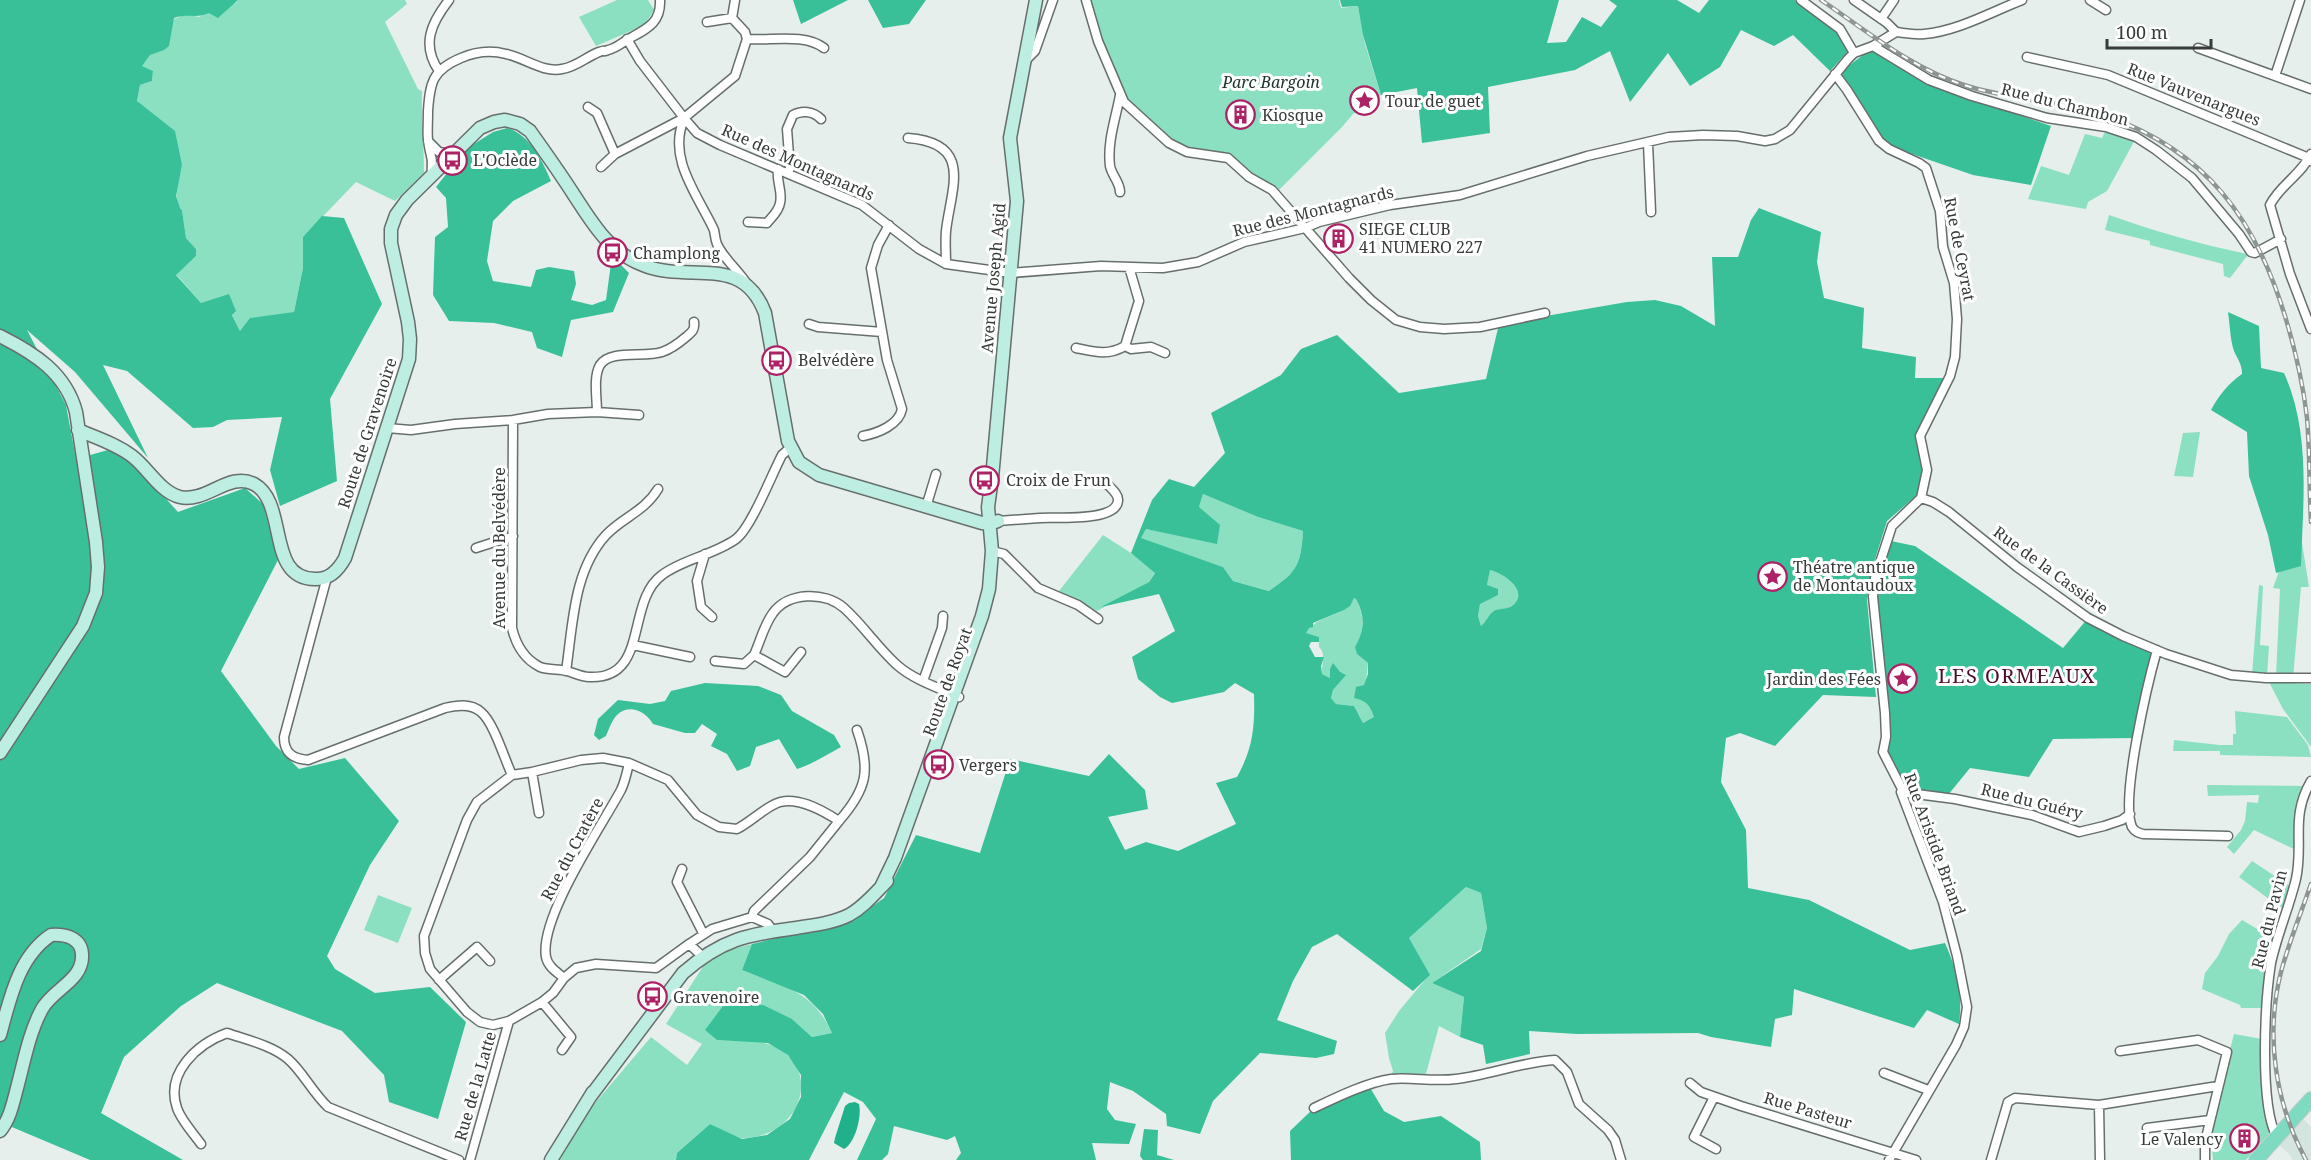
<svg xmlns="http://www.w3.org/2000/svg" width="2311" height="1160" font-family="'Noto Serif',serif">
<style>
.built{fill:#d3e5de}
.green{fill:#8be0c2}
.forest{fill:#39c099;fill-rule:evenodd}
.water{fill:#20b18b}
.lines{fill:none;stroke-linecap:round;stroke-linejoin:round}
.street-casing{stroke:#676f6c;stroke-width:11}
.secondary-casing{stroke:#676f6c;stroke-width:15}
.primary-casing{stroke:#cbcccc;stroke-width:16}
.street{stroke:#fff;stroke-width:8}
.secondary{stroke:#beede1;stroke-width:12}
.primary{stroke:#7edbc2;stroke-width:14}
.rail-casing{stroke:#8e9592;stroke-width:4.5}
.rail{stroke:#fff;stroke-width:2;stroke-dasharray:7;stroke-linecap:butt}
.labels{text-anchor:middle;stroke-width:6;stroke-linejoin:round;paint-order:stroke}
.park-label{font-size:16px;font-style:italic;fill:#1c322b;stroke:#fff}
.street-label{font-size:16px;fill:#373b39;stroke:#fff}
.poi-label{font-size:16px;fill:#373b39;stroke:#fff;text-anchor:start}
.quarter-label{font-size:20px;letter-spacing:1.5px;fill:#4e0c2b;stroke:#fff}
</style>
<rect width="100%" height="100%" fill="#e6efeb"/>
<path class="built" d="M2302 1119 2305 1120 2311 1127V1160H2293L2288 1153 2279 1145 2289 1130Z"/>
<path class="green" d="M238 0H405L407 4 385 22 418 89 422 91C421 119 424 145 424 173L395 201 356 182 303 237V268L294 312 240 331 232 314 201 303 176 274 196 256V249L186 238 182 210C171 197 179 180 182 165L137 101 140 85 152 81 153 71 141 66 174 19 186 14 199 17 234 1 236 3Z
M617 0H648L654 10 645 24 640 27 596 46 579 17Z
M1090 0H1339L1341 8 1358 6 1365 44 1381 95 1353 114 1342 127 1279 190 1245 169 1229 153 1192 149 1177 143 1162 133 1126 97 1112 73Z
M2106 130 2135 140 2107 191 2088 202 2086 209 2028 199 2041 166 2069 175 2085 134 2102 138Z
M2109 215C2154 231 2199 244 2247 254V256L2230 278 2224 276 2223 264 2150 245V241L2105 230Z
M2200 432 2193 477 2174 476 2183 433Z
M1203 494 1258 517 1303 531C1301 565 1297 571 1270 591L1233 581 1223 567 1140 538 1146 529 1175 534 1199 507Z
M2298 518 2309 587H2301L2293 678 2276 677 2280 589 2273 588Z
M1103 535 1131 553 1155 572 1149 582 1097 611 1059 591Z
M1490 569C1501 572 1526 588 1516 603 1509 611 1501 607 1494 612 1489 615 1486 622 1481 626L1478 616 1480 603 1498 595 1487 585Z
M2259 585 2263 586 2260 645 2269 646 2267 676 2252 675Z
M1354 598 1356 599C1367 619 1361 632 1357 654L1368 663 1364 700 1369 704 1375 717 1363 723 1354 706 1336 704 1331 698 1333 690 1345 675 1330 678 1322 674C1321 664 1327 655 1319 647V637L1305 633C1317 615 1345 617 1354 598Z
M2269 682 2311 684V747L2283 709Z
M2235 711 2287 717 2308 745 2311 757 2220 755V751H2173L2174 740 2220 745H2233V734H2236Z
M2207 785 2304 786 2296 804V850L2254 830 2234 854 2227 847 2241 830 2245 821 2247 802 2258 803 2259 795 2208 796Z
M2252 861 2290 886 2284 910 2239 877Z
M1466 887 1481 893 1487 928 1481 949 1432 983 1464 997 1460 1037 1439 1026 1424 1081 1390 1079 1393 1071 1389 1058 1385 1033 1399 1011 1429 975 1409 938Z
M378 895 412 908 398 943 364 930Z
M2242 920 2264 933 2259 950 2270 955 2264 1008H2241L2240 1005 2202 989 2205 973 2218 956 2229 934Z
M752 944 742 970C783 987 812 989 832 1033L812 1037 792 1019 717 1040C733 1041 753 1039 768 1044 822 1062 805 1129 754 1137 749 1137 744 1139 740 1138 730 1135 720 1129 710 1124L677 1153 676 1160H560L590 1109 651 1037 687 1065 702 1044 666 1024 711 954Z
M2234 1034 2262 1039V1070L2270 1133 2246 1160H2213L2210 1127Z"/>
<path class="forest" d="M0 0H238L218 18 209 13C196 19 188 13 174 18L169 46 164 50 150 55 142 66 153 71 152 81 140 85 137 101 175 131 182 165 176 196 180 208 182 210 186 238 196 249V256L176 275 201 303 229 294 236 311 232 315 240 331 250 318 294 312 303 268V237L322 216 344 218 382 304 330 399 337 481 280 506 270 470 282 417 227 420 213 427 193 428 127 371 103 365 148 458 75 372 27 330 66 405 76 459 108 450 133 462 178 512 245 488 263 504 278 560 221 671 276 746 299 769 345 758 399 821 370 865 327 956 335 969 375 993 430 987 466 1022 438 1119 389 1102 384 1075 342 1031 217 983 181 1006 124 1057 101 1113 183 1160H90L0 1122Z
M793 0H848L801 24Z
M868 0H926L909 24 883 28Z
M1340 0H1559L1547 43 1566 42 1582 17 1601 27 1617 6 1609 0H1677L1699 13 1709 0H1795L1838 32 1848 51 1830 71 1793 35 1774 46 1741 30 1720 67 1690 86 1668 53 1630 102 1610 51 1575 70 1488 87 1490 133 1422 143 1417 88 1381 95 1363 35 1358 6 1342 7Z
M1871 49C1926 84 1989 105 2051 126L2031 185 1973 175 1889 146 1879 138 1842 76 1843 70Z
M507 128C530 135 542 160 551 181L513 201 493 221 487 261 493 281 531 287 536 270 549 267 574 271 576 284 571 300 592 305 606 300 612 256 629 273 613 312 571 320 562 357 537 348 532 332 494 323 449 321 433 295 435 237 448 227 446 198 436 187 466 149 493 132Z
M1759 208 1821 232 1817 262 1824 298 1864 308 1862 348 1916 357 1915 378H1945L1915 438 1924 469 1917 495 1887 521 1871 572 1867 600 1876 697 1823 695 1775 746 1740 733 1726 738 1721 782 1746 830 1748 888 1809 900 1910 950 1945 943C1957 970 1963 993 1959 1024L1927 1010 1914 1028 1794 989 1792 1015 1775 1019 1771 1047 1711 1037 1698 1033 1577 1034 1529 1031 1530 1054 1486 1064 1483 1045 1460 1037 1464 997 1432 983 1481 951 1487 928 1481 893 1466 887 1409 938 1430 975 1413 991 1337 934 1312 947 1293 981 1277 1020 1337 1041 1334 1054 1316 1058 1260 1053 1213 1101 1200 1134 1167 1126 1166 1114 1133 1091 1110 1082 1107 1109 1115 1120 1136 1124 1129 1144 1092 1143 1096 1160H956L961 1153 955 1136 947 1140 894 1126 888 1154 882 1160H857L876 1119 863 1102 844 1092 809 1160H676L677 1153 710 1124 742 1139 767 1135 790 1119 801 1097V1075L788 1055 768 1043 717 1040 705 1030 723 1006 763 1005 792 1019 812 1037 832 1033 823 1014 804 995 742 970 752 944 853 920 884 898 916 835 980 853 1010 759 1089 776 1109 754 1145 790 1148 809 1108 817 1125 850 1146 842 1178 851 1236 824 1216 783 1237 777C1253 748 1255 727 1254 694L1235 683 1224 692 1172 703 1160 697 1138 679 1132 657 1175 631 1159 594 1101 607 1149 582 1155 573 1131 553 1152 500 1169 479 1194 487 1225 453 1211 413 1281 375 1301 349 1337 335 1399 393 1486 379 1499 324 1627 302 1655 300 1681 306 1715 326 1712 257H1738L1751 220ZM1203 494 1258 517 1303 531C1301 565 1297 572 1269 591L1233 581 1223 567 1141 538 1146 529 1217 544 1220 525 1199 507ZM1490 570C1501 572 1526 588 1516 602 1510 611 1501 607 1494 611 1489 614 1486 622 1481 626L1478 616 1480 604 1498 595V589L1487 585ZM1354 598 1356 599C1365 615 1365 630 1355 647L1357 654 1368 663V674L1364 685 1356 687 1354 698C1367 701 1370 705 1374 717L1363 723 1354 706 1336 704 1331 698 1333 690 1346 675 1340 672 1333 663 1330 669V678L1322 674 1321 666 1324 657H1315L1309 646 1311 642H1319V637L1306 633 1309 628 1313 627V623L1344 610 1350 606Z
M2228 312 2259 326 2261 368 2284 373C2311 433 2303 501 2301 566L2276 573 2268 535 2249 476 2247 432 2211 410C2219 395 2228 384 2242 374 2242 364 2238 360 2234 351 2230 339 2230 325 2228 312Z
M1886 540 1915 546 2063 648 2088 618 2157 650 2138 738 2053 739 2029 777 1970 768 1948 795 1902 789 1883 752 1886 737 1873 597Z
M705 683 758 686 781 695 792 711 834 735 841 747C826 755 813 764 797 769L779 739 756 747 750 766 737 771 727 754 711 746 717 734 702 724 695 733H685L653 724C646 712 630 703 617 715 612 720 609 729 606 736L599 740 594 735 598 719 618 700 650 704 665 701 671 691Z
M1369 1086 1384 1111 1404 1122 1441 1116 1480 1142 1481 1160H1291L1290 1131 1314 1108Z
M1144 1129 1158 1130 1157 1155 1174 1160H1143L1140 1156Z"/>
<path class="water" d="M855 1102 859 1104C862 1117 855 1143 844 1149L834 1143 835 1138 845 1106 849 1103Z"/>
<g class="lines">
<defs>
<path id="street" d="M1086 0 1098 41 1124 102 1169 143 1187 152 1228 158 1249 177 1272 190 1349 278 1371 300 1396 320 1420 327 1444 329 1480 327 1545 313
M1801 0 1840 29 1854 53
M1854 0 1887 23 1896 32
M2090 0 2106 10
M732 18 745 32 747 39
M1881 19 1894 0
M707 22 732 18 735 0
M1896 32C1905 33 1914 35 1924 34 1958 31 1991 12 2022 0
M627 39 640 61 684 118 697 133 720 145 862 205 919 249 946 264 1011 273 1101 266 1163 268 1198 262 1244 242 1305 228 1319 222 1390 205 1460 195 1587 156 1669 137 1703 135 1737 136 1765 141 1775 139 1790 130 1848 59 1854 53 1873 46 1896 32
M1873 46 1929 80 1972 96 2047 118 2106 127 2136 137 2156 150 2192 178 2239 234 2251 252 2255 253 2281 239
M2198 48 2311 89
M2027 57 2108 75 2309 158 2311 161
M1025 61 1035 51 1053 0
M439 71C421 45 431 23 449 0
M1835 74 1847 90 1879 141 1889 149 1919 163 1926 168 1940 211 1943 247 1954 283 1957 319 1955 357 1950 376 1920 436 1927 470 1921 498
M2275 76 2300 0
M1120 95C1116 118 1107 141 1110 166 1112 176 1120 182 1120 192
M588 107 597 113 615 154
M684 119C667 159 698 195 714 230 715 234 715 239 717 244 723 258 739 271 747 284
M908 138C974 143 951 188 946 231 945 241 946 253 946 264
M428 141 439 152 453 154
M1648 143 1651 212
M2311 154C2302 174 2280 185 2270 205L2290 274 2311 329
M601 167 615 154 684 118 735 76 747 39C771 41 804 33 824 48
M788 173 790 168 787 129 793 115C802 110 813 111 821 119
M432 174C431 168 433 162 431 156 426 135 428 132 428 111 430 83 432 70 461 58 475 52 491 50 506 54 525 58 543 73 562 69 576 67 586 57 599 52 608 49 600 53 608 50 617 48 624 41 632 37 649 28 661 21 660 0
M748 222 767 223C771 218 779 211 780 203 783 192 776 181 778 169
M809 324 818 327 882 332
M1125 346 1131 349 1151 347 1165 353
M1076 348C1095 352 1108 356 1125 346L1139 301 1129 267
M597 412C597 398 593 377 600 365 610 349 644 358 662 352 671 349 679 343 686 337 692 332 695 330 694 322
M513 420 512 628C516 645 524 659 540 667 548 670 559 669 567 671 574 673 582 677 589 677 650 680 625 602 662 575 683 559 714 555 736 539 751 528 772 474 782 455L790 448
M387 428 411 430 455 424 513 420 548 414 597 412 639 415
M863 436C878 433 899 425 902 409L887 360 871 268 878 245 889 225
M1921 498 1933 502 1949 512 2017 567 2088 618 2123 636 2166 654 2231 675 2266 678H2311
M926 507 936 474
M998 521C1012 520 1026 519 1040 518 1055 517 1116 522 1118 501 1119 495 1112 489 1108 485
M476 548 513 536
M992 551 1004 554 1038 588 1078 605 1098 619
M705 554 697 581 701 607 712 617
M327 577 284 737C284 753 293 759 308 760L445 708C457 705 471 703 481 712 494 723 504 758 512 775
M633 645 690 657
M2157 650C2148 682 2120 799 2132 827 2135 832 2139 833 2143 834L2228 836
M754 655C760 642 764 625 773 613 788 592 825 591 844 608 863 625 878 648 897 665 914 680 939 688 959 697
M715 661 744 664 754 655 785 672 801 652
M566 671C573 625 573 571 606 535 623 517 644 512 658 489
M923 681 942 628 943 616
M532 772 539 813
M1901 792 1955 799 2032 815 2079 832 2104 826 2122 820 2130 814
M839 821C867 789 871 770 857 730
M682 869 677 882 703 933
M752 917 768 924 773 931
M689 944 712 929 752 917 754 911 810 857 839 821C822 810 793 793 773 805 760 812 750 822 737 829L719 827 697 815 668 780 629 763 603 758 581 760 532 772 512 775 477 802 467 820 424 936 425 953 430 969 467 1012 480 1022 493 1025 509 1021 542 1002 553 993 564 978 576 968 596 964 656 968 689 944 702 956
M564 978C557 972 548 967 546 957 539 918 601 827 621 790 625 782 627 772 629 763
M439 980 477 947 490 961
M542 1002 571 1037 562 1050
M2120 1051 2198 1040 2227 1052 2205 1142V1160
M1884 1073 1928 1090
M1690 1083 1701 1092 1741 1106 1916 1160
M1714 1097 1694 1137 1716 1149
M2099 1105 2100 1160
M1314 1108C1335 1098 1368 1082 1391 1079 1412 1077 1433 1082 1456 1079 1490 1075 1521 1062 1555 1060L1567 1072 1579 1104 1608 1130 1615 1140 1621 1160
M2147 1128 2210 1120
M2277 1137C2259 1106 2265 1000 2271 963 2277 935 2289 908 2296 879 2304 842 2290 817 2311 781
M201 1144C193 1133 181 1120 177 1108 165 1073 197 1044 227 1033 247 1040 271 1045 288 1059 303 1072 312 1092 328 1107L459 1160
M470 1160 509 1021
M1889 1160 1956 1045 1964 1027 1967 1007 1957 956 1943 902 1901 792 1902 789 1883 752 1886 737 1885 713 1873 597 1875 578 1892 526 1921 498
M1991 1160 2008 1102 2015 1098 2099 1105 2218 1086"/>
<path id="secondary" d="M0 336C34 353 66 373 76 412L96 542 98 567 96 593 83 626 0 753
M78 430C97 438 116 444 132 456 148 468 160 492 180 497 207 503 229 471 254 484 289 503 265 581 317 579 331 579 339 569 345 558L409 359 410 339 408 322 391 243V229L396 215 407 200 480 128 494 122 505 120 520 124 530 131C545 152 560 173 574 195 593 224 609 252 643 265 689 284 742 252 765 313L788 441 799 462 819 475 982 523 990 524 998 521
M882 885 895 858 982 616 989 589 992 551 988 507 992 478 1017 201 1010 138 1036 0
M0 1035C10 999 18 957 51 935 66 934 81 938 82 954 84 980 53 989 42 1009 29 1033 24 1062 17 1088 13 1103 10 1119 0 1131
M590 1097 683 973C722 939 746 935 796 928 814 925 833 923 849 915 864 907 875 893 887 881
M551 1160 593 1092"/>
<path id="primary" d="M2256 1160 2311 1099"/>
</defs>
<use href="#street" class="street-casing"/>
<use href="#secondary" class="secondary-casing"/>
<use href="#primary" class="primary-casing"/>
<use href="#street" class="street"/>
<use href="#secondary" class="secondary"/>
<use href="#primary" class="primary"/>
<defs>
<path id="rail" d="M1821 0C1867 31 1911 68 1964 85 2010 100 2060 100 2106 116 2206 151 2255 218 2285 316 2295 349 2303 383 2307 418 2310 452 2309 487 2311 522
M2306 1160C2275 1103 2265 1035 2281 972 2289 942 2301 913 2311 884"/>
</defs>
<use href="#rail" class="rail-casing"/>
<use href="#rail" class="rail"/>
</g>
<defs>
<symbol id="sight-ring" viewBox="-11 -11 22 22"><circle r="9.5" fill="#fff" stroke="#ac2265" stroke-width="1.5"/><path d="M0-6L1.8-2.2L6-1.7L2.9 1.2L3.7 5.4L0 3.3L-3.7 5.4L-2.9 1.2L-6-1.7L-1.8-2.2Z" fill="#ac2265"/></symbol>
<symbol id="building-ring" viewBox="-11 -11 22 22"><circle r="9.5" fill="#fff" stroke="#ac2265" stroke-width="1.5"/><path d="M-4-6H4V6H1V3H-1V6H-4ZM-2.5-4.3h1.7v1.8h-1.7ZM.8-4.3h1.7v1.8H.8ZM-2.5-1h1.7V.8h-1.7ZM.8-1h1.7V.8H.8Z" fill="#ac2265"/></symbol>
<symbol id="bus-ring" viewBox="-11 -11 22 22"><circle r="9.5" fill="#fff" stroke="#ac2265" stroke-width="1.5"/><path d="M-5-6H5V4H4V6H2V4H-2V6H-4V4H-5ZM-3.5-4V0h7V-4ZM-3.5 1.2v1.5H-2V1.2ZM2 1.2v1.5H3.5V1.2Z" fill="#ac2265"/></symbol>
</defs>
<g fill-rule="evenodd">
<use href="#sight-ring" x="1348" y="84" width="33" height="33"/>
<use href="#building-ring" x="1224" y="98" width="33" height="33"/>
<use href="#bus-ring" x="436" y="144" width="33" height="33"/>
<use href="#building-ring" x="1322" y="222" width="33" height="33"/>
<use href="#bus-ring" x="596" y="236" width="33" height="33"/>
<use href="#bus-ring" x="760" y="344" width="33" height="33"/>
<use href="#bus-ring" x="968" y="464" width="33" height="33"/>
<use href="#sight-ring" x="1756" y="560" width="33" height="33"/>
<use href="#sight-ring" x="1886" y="662" width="33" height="33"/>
<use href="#bus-ring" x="922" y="748" width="33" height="33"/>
<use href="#bus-ring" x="636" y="980" width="33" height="33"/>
<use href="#building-ring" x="2228" y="1122" width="33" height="33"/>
</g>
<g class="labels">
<g class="park-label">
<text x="1271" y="88">Parc Bargoin</text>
</g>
<g class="street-label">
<text transform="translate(2194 94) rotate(22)" y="6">Rue Vauvenargues</text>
<text transform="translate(2065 104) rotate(14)" y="6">Rue du Chambon</text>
<text transform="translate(798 162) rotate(24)" y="6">Rue des Montagnards</text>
<text transform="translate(1313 211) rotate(-14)" y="6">Rue des Montagnards</text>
<text transform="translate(1960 249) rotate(79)" y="6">Rue de Ceyrat</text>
<text transform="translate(993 278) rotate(-85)" y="6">Avenue Joseph Agid</text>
<text transform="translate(367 433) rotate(-72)" y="6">Route de Gravenoire</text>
<text transform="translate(499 548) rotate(-90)" y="6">Avenue du Belvédère</text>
<text transform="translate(2051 570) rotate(36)" y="6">Rue de la Cassière</text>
<text transform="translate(947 682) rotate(-70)" y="6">Route de Royat</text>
<text transform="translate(2032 801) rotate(14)" y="6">Rue du Guéry</text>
<text transform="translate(1935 844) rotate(70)" y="6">Rue Aristide Briand</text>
<text transform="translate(572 849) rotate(-62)" y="6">Rue du Cratère</text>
<text transform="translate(2269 919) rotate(-76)" y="6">Rue du Pavin</text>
<text transform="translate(475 1086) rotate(-74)" y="6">Rue de la Latte</text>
<text transform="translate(1808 1110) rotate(17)" y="6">Rue Pasteur</text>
</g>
<g class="poi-label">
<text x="1385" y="107">Tour de guet</text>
<text x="1262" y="121">Kiosque</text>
<text x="473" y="166">L'Oclède</text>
<text x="1359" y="235">SIEGE CLUB<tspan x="1359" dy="18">41 NUMERO 227</tspan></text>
<text x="633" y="259">Champlong</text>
<text x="798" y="366">Belvédère</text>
<text x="1006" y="486">Croix de Frun</text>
<text x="1793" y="573">Théatre antique<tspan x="1793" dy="18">de Montaudoux</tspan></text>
<text x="1881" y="685" text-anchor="end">Jardin des Fées</text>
<text x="959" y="771">Vergers</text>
<text x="673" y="1003">Gravenoire</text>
<text x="2223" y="1145" text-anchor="end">Le Valency</text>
</g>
<g class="quarter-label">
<text x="2017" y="683">LES ORMEAUX</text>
</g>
</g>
<path d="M2107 39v9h104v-9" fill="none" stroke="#373b39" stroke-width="3"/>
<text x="2116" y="39" font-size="18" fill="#373b39" stroke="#ffffff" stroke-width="4.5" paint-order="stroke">100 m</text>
</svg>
